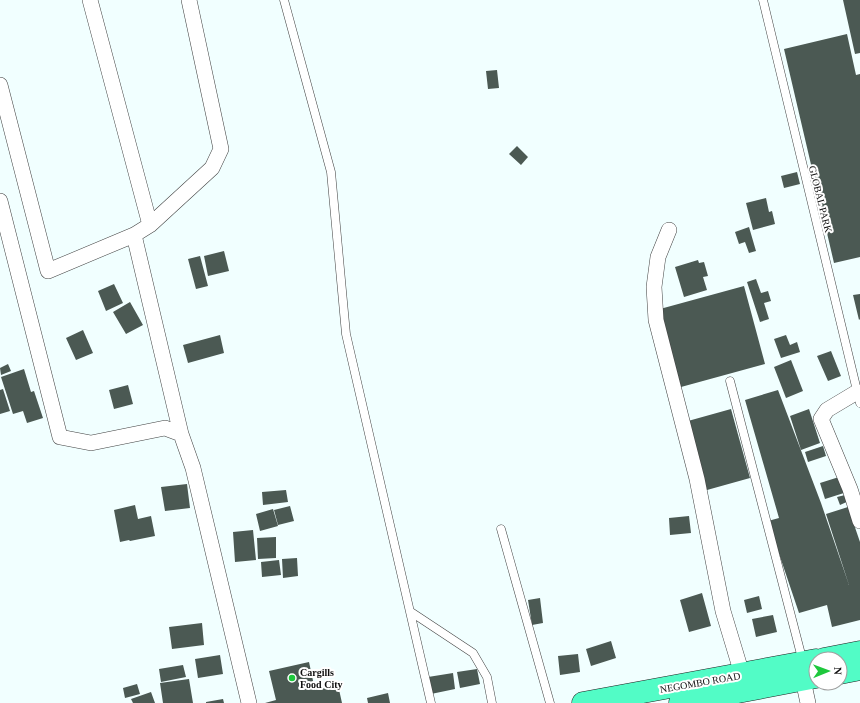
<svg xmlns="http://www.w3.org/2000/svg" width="860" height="703" font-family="'Times New Roman',serif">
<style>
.building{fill:#4b5953}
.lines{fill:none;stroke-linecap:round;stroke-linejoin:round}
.lane-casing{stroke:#424242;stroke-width:9}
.street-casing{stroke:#424242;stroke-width:16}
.highway-casing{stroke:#202020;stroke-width:23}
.lane{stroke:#fff;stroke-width:8}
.street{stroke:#fff;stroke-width:15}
.highway{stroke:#52fcc6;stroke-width:22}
.poi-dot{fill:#1ec83c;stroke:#fff;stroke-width:1.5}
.labels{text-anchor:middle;stroke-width:4;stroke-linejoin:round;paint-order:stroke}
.street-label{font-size:10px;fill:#0f0f0f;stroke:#fff}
.poi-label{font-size:10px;font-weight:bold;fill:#0f0f0f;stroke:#fff;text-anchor:start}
</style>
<rect width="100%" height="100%" fill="#f1ffff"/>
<path class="building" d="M843 0H860V53L855 54Z
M847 34 856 75 860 74V257L834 263 784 49Z
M497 70 499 88 488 89 486 71Z
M517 146 528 157 521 165 509 154Z
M797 172 800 184 784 188 781 176Z
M766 198 769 212 772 211 775 224 753 230 746 203Z
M749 227 756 251 749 253 745 242 739 244 735 232Z
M224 251 229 271 208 276 204 256Z
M200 256 208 286 196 289 188 259Z
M698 260 699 263 704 262 708 276 703 277 707 290 684 297 675 267Z
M756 279 761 293 768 291 771 301 764 303 769 319 760 322 747 282Z
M114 284 123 303 106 311 98 291Z
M744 286 765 364 681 387 660 309Z
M860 294V319L859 320 853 295Z
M130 302 143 325 126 334 113 312Z
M83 330 93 353 76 360 66 338Z
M220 335 224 353 188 363 183 345Z
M786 335 790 345 797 342 800 352 781 358 774 339Z
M831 351 841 376 828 381 817 356Z
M791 360 803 391 786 398 774 367Z
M8 364 11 371 1 375 0 368Z
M24 369 31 392 34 391 43 418 27 423 23 411 13 414 1 377Z
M128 385 133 404 114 409 109 390Z
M3 389 10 411 0 414V390Z
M778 390 821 503 849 585 826 514 848 507 860 542V620L832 627 827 605 799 613 768 521 779 518 745 400Z
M731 409 750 478 707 490 688 421Z
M809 409 820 443 801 450 790 416Z
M823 446 826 456 808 462 805 452Z
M839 477 844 493 825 499 820 483Z
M187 484 190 508 165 511 161 487Z
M286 490 288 502 263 505 262 492Z
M849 494 851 500 840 505 837 497Z
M135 505 138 519 151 516 155 536 130 541 129 540 120 542 114 510Z
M290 506 294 521 278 525 274 510Z
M273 509 278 526 260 531 256 514Z
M689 516 691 533 670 535 669 518Z
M253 530 256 560 235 562 233 532Z
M276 537V558L258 559 257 538Z
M297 558 298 576 283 578 282 559Z
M279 560 281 575 262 577 261 562Z
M702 593 711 626 689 632 680 600Z
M759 596 762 609 747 613 744 600Z
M540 598 543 623 532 625 528 600Z
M773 615 777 632 756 637 752 619Z
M202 623 204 645 172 649 169 627Z
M611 641 616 658 591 666 586 649Z
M578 654 580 672 560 675 558 656Z
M220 655 223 674 198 678 195 659Z
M309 662 315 690 338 685 342 703H265L276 700 269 671Z
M183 665 186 677 161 682 159 669Z
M477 669 480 684 460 688 457 672Z
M453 673 455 689 431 694 428 677Z
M189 679 193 703H163L160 683Z
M137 684 140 694 125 698 123 688Z
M151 692 155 703H133L131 699Z
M388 693 390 703H368L367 698Z
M223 699 224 703H206V702Z"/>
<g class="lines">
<defs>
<path id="lane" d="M284 0 331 172 346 334 431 703
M763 0 860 403
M730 381 803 662
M501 529 550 703
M411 612 473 653 487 677 492 703"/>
<path id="street" d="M90 0 150 225
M0 85 48 271 134 235 150 225 212 168 221 149 189 0
M0 201 60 437 91 443 165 428 181 434
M669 230 658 257 654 287 656 320 697 479 723 611 742 674
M134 235 181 434 193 468 249 703
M857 392 827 410 821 419 850 489 860 521
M803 680 808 703"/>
<path id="highway" d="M824 659 860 652
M840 673 860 669
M583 703 816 660
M680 703 816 677"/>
</defs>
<use href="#lane" class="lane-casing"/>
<use href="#street" class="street-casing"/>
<use href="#highway" class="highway-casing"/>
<use href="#lane" class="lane"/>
<use href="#street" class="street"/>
<use href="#highway" class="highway"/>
</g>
<circle class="poi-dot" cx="292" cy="678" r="4"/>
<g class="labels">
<g class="street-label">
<text transform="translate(821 199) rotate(76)" y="4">GLOBAL PARK</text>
<text transform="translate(700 682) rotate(-10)" y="4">NEGOMBO ROAD</text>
</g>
<g class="poi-label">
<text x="300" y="676">Cargills<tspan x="300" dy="12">Food City</tspan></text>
</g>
</g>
<g transform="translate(828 671) rotate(89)"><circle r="19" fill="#ffffff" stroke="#9f9f9f"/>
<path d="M0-3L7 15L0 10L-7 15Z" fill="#1ec83c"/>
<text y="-6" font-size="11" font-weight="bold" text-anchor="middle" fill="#0f0f0f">N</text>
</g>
</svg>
